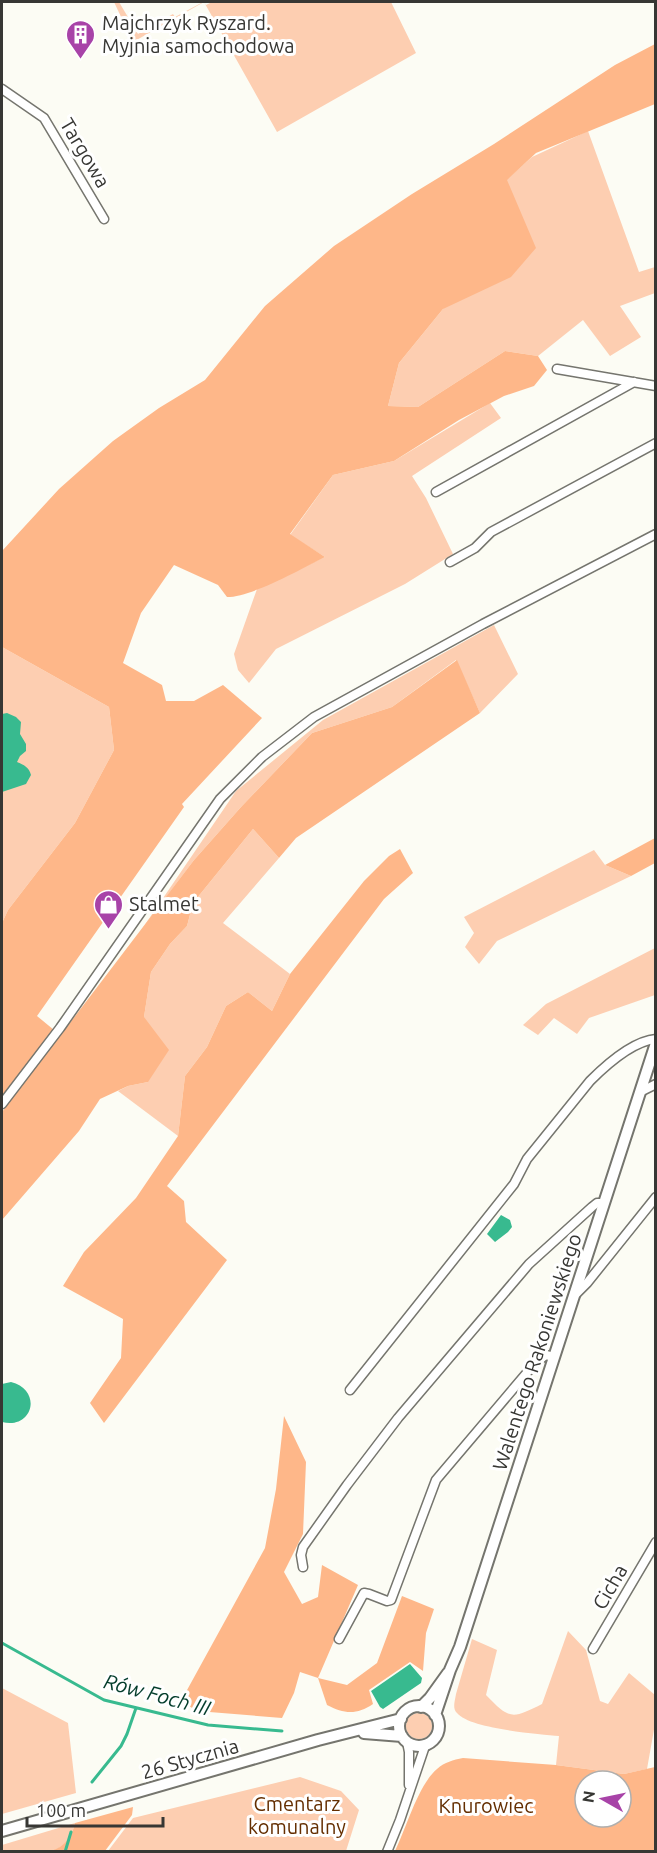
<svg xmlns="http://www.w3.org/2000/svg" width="657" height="1853" font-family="Ubuntu,sans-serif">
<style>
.green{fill:#fdceb1}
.forest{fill:#feb789;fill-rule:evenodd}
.water{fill:#38ba8f}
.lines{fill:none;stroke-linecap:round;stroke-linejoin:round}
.stream{stroke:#38ba8f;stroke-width:3}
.minor-casing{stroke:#75756e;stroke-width:11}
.tertiary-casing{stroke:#75756e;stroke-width:14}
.minor{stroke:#fff;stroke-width:8}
.tertiary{stroke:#fff;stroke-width:10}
.labels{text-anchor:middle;stroke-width:6;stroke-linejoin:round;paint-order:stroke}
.poi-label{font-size:20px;fill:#373734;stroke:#fff;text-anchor:start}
.street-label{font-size:20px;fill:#373734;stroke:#fff}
.park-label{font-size:20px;fill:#642e00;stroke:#fff}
.water-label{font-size:21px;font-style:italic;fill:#043d2c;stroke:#fff}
</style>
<rect width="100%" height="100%" fill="#fcfcf4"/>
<path class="green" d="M114 2H119L138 34 173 14 175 17 203 2H204L206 5 212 2H391L416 53 277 132 204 2 133 42Z
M588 131 639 272 655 267V293L620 306 641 337 610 356 583 320 538 356 505 351 418 407 388 406 399 363 443 309 506 180 532 157Z
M490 403 501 418 412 476 426 498 453 554 405 584 276 649 249 683 238 670 234 654 257 589 325 557 290 535 333 475 394 461Z
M494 625 518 674 480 713 456 660 392 707 312 733 241 807 194 860 142 929 236 791 323 720Z
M2 647 109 707 114 750 75 823 8 910 2 923Z
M253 829 279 858 223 923 290 974 272 1011 248 992 226 1006 207 1047 185 1076 178 1136 118 1091 128 1086 148 1082 144 1017 151 972 170 944 187 926 193 903Z
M594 850 605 865 631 876 497 941 479 964 465 947 474 933 464 917Z
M655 948V995L589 1018 577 1034 554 1018 538 1035 523 1025 546 1004Z
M568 1631 586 1650 600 1701 608 1704 629 1673 655 1695V1724L647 1769 624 1774 556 1765 559 1736C539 1734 470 1729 457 1713 452 1708 455 1701 456 1694L472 1639 497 1650 486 1695C510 1720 512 1719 542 1704Z
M2 1688 68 1723 76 1793 2 1814Z
M406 1726a13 13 0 1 1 26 0a13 13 0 1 1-26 0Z
M300 1777 341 1791 359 1810 346 1851H108L133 1818Z
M75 1823C72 1837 64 1847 51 1852H2V1845Z"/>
<path class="forest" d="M655 44V104L536 153 507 180 536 248 511 277 443 309 399 363 388 406 418 407 505 351 538 356 547 370 534 386 504 396 459 420 394 461 333 475 290 534 325 557C301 569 252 597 227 597L218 585 174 565 141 613 123 663 162 685 166 701H194L223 685 262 718 182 804 184 807 37 1016 54 1030 2 1098V923L8 910 75 823 114 750 109 707 2 647V551L59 489 113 441 159 408 205 380 265 306 334 246 412 194 494 144 615 65Z
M457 660 480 713 296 838 279 858 253 829 193 903 187 926 170 944 151 972 144 1017 169 1050 148 1082 128 1086 100 1099 79 1131 2 1220V1112L194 860 241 807 312 733 392 707Z
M655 838V863L631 876 605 865Z
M400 849 413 873 384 899 167 1186 184 1201 186 1222 227 1260 104 1423 90 1403 121 1358 123 1319 63 1286 84 1252 136 1198 178 1136 185 1076 207 1047 226 1006 248 992 272 1011 290 974 364 881 389 856Z
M284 1416 306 1462 303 1534 284 1572 302 1604 318 1597 322 1565 358 1585 318 1678 347 1685 377 1663 402 1596 434 1609 426 1633 423 1671 410 1662 369 1690 373 1704C357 1715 344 1714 327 1705L318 1678 300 1672 294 1693 282 1718 197 1711 181 1701 265 1548 276 1489Z
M463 1758 556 1765 624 1774 655 1767V1851H395C406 1829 418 1785 437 1769 445 1762 453 1760 463 1758ZM585 1781H621V1817H585Z
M133 1807 132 1815 105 1851H51C64 1847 72 1837 75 1823Z"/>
<path class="water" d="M7 713 16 717 21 722 20 734 26 744V751L20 756 17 762C24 765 29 767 31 775L26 784 2 792V714Z
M501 1215 510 1220 512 1227 508 1232 495 1242 487 1234Z
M11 1382C43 1390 33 1430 2 1422V1384Z
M410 1664 422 1678 421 1683 383 1709 380 1707 371 1691Z"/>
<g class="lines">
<path class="stream" d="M2 1643 104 1700 208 1725 282 1731
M92 1782 121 1746 127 1734 136 1708
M65 1852 71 1832"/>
<defs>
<path id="minor" d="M2 89 44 118 104 219
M557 369 656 386
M436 492 634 382
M450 562 475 548 491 532 656 443
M640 1092 656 1084
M2 1104 60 1028 220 799 262 757 314 717 483 624 656 534
M576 1294 587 1283 656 1197
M350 1390 514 1184 527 1159 590 1081C606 1065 633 1041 656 1039
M303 1567 301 1555 303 1547 347 1485 398 1418 529 1264 592 1207 597 1203H603
M339 1639 364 1593 369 1594 387 1601 391 1600 436 1480 536 1362 546 1355 554 1357
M593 1649 656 1542
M407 1742 409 1752V1785
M387 1852 400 1820 425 1746"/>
<path id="tertiary" d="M399 1726a20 20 0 1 1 40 0a20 20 0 1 1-40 0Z
M421 1707 430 1698 448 1673
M435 1715 450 1670 460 1647 656 1043
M364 1733 402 1736
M2 1831 318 1740 401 1719"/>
</defs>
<use href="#minor" class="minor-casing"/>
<use href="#tertiary" class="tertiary-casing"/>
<use href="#minor" class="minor"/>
<use href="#tertiary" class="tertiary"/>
</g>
<defs>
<symbol id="building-pin" viewBox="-11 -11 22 30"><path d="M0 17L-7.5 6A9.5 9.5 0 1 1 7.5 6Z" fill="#a843a8" stroke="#fff"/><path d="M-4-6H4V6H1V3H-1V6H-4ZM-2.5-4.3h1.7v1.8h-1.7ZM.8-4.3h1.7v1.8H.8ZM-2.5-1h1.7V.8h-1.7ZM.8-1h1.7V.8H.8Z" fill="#fff"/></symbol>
<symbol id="shop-pin" viewBox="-11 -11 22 30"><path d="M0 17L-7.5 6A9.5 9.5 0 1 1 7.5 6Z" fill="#a843a8" stroke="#fff"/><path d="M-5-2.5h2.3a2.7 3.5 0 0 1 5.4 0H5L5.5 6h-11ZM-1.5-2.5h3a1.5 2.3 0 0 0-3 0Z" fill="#fff"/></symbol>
</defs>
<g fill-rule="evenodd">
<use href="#building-pin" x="64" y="18" width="33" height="45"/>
<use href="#shop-pin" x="92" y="888" width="33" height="45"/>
</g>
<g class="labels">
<g class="poi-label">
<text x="102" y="30">Majchrzyk Ryszard.<tspan x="102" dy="23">Myjnia samochodowa</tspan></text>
<text x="129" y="911">Stalmet</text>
</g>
<g class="street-label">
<text transform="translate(85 153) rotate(59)" y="7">Targowa</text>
<text transform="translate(537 1352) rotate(-72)" y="7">Walentego Rakoniewskiego</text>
<text transform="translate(610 1587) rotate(-60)" y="7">Cicha</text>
<text transform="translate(190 1759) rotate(-16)" y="7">26 Stycznia</text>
</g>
<g class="park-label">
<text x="297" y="1811">Cmentarz<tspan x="297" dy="23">komunalny</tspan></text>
<text x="486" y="1813">Knurowiec</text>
</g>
<g class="water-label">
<text transform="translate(157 1695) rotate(15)" y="7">Rów Foch III</text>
</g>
</g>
<rect width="657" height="1853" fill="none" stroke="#373734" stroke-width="6"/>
<g transform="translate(603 1799) rotate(279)"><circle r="28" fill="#ffffff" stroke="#afafae" stroke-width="1.5"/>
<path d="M0-4.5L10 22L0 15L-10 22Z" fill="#a843a8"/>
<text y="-9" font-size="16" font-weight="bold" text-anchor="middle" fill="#373734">N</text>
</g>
<path d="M27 1817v9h136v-9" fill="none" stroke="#373734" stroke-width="3"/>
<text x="36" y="1817" font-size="18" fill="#373734" stroke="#ffffff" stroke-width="4.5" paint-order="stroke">100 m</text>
</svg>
